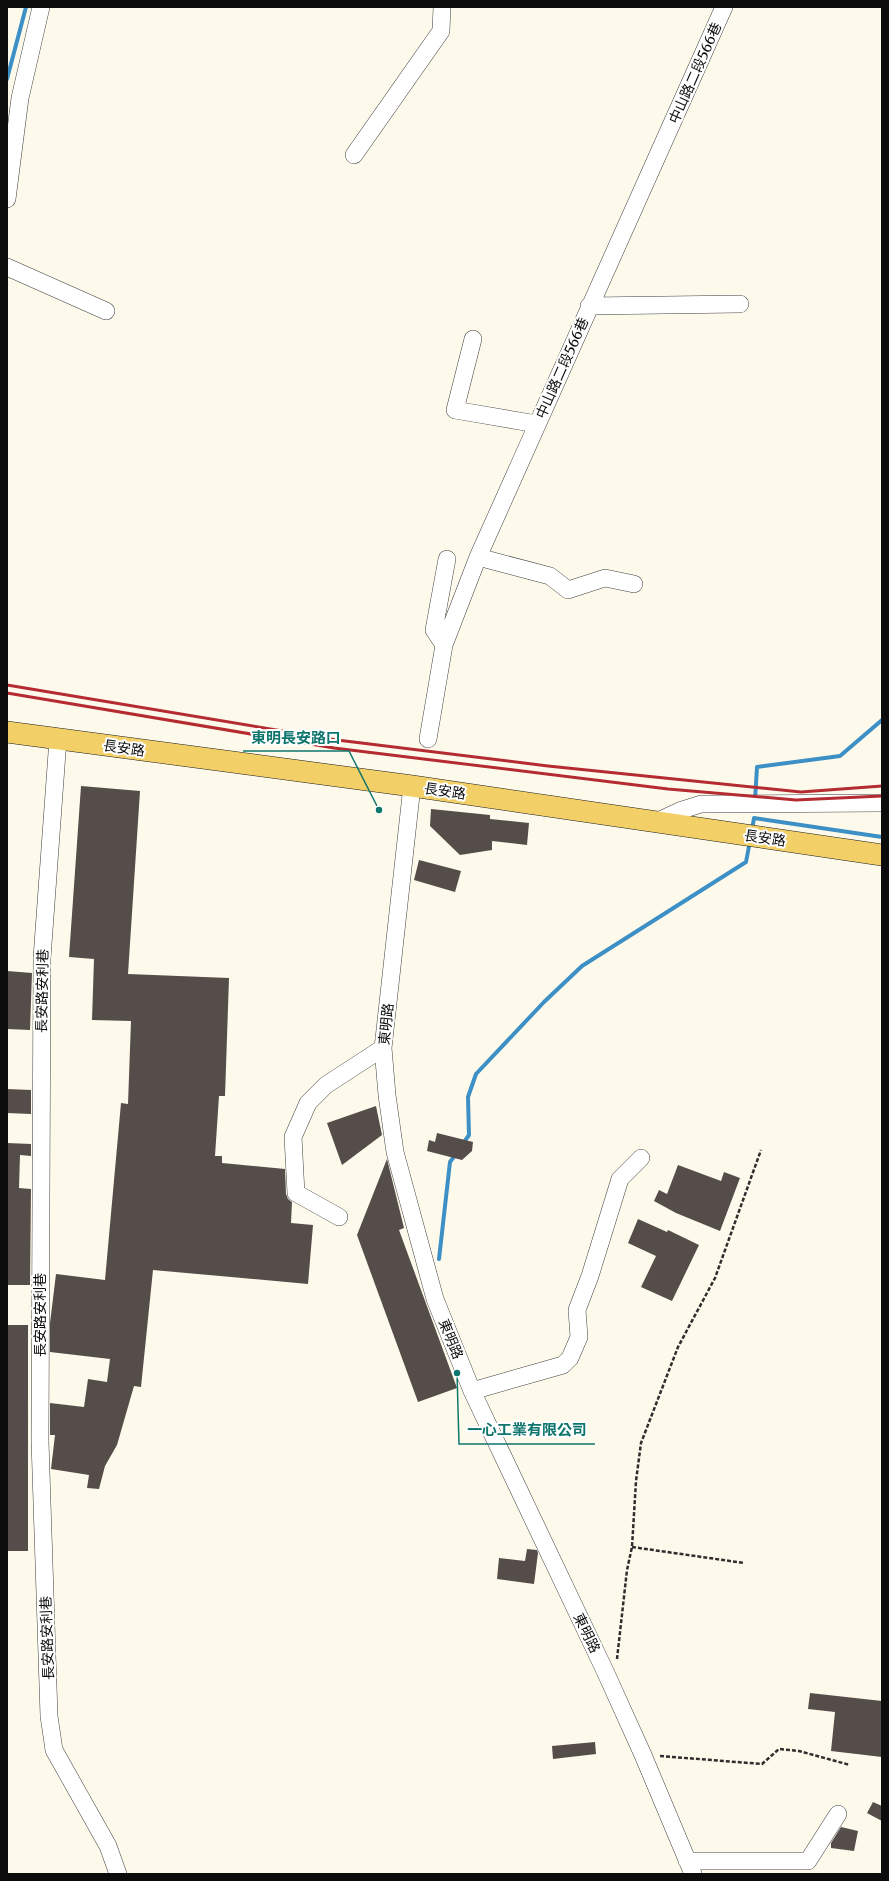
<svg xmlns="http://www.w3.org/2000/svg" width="889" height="1881" font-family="Merriweather,'Noto Sans TC',serif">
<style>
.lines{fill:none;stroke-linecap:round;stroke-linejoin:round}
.stream{stroke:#3d90c6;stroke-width:4}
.building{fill:#544d49}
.minor-casing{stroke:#3f3f3f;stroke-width:18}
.major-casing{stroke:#1d1d1d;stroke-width:22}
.path{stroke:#2e2e2e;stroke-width:2.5;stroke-dasharray:4 2;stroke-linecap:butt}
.minor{stroke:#fff;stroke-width:17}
.major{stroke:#f2d067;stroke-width:21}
.rail{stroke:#b52b32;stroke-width:3}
.labels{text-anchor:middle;stroke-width:4;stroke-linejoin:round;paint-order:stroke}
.street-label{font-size:14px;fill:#0c0c0c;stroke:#fff}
.leader{fill:none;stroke:#0f766e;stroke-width:1.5}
.callout-dot{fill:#0f766e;stroke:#fff;stroke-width:1.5}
.callout-label{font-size:15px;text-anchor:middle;font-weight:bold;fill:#0f766e;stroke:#fff;stroke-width:4;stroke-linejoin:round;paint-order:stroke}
</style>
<rect width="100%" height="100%" fill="#fefaeb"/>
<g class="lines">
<path class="stream" d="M7 79 26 7
M755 800 757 767 840 756 882 720
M752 830 754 818 882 837
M462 1145 469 1135 468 1097 476 1074 544 1002 582 966 746 862 750 841
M439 1259 450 1162 456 1154"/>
</g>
<path class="building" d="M81 786 140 791 128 974 229 978 225 1096H219L215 1156H222V1163L285 1169 286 1194 288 1199 292 1202 291 1223 313 1225 308 1284 153 1270 141 1387 134 1386 117 1445 105 1466 99 1489 87 1488 89 1475 51 1469 55 1435H50V1403L84 1407 88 1379 107 1382 110 1359 50 1352V1323L56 1274 105 1280 121 1103 128 1104 131 1021 92 1020 94 959 69 957Z
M431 809 490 815V819L529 823 527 845 492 841V850L460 855 430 826Z
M419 860 461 871 455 892 414 880Z
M7 971 32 973 30 1030 7 1029Z
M7 1089 31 1090V1114L7 1113Z
M376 1106 382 1135 342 1165 327 1123Z
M437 1133 473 1142 472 1151 462 1160 427 1151 429 1140 435 1142Z
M7 1143 31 1144V1156L20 1155 19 1188 31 1189 30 1285H7Z
M387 1159 404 1228 399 1230 457 1388 418 1402 357 1235Z
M678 1165 721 1181 724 1172 740 1178 720 1231 676 1213 654 1201 659 1190 667 1194Z
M638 1219 667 1232 668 1230 699 1245 672 1301 641 1287 656 1256 628 1243Z
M7 1325H28V1551H7Z
M527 1549 537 1550 538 1553 534 1584 497 1579 499 1558 525 1561Z
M810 1693 882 1701V1757L831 1751 835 1712 808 1709Z
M595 1742 596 1754 553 1759 552 1746Z
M873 1802 882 1806V1821L867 1813Z
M841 1827 858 1831 854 1851 831 1848V1843Z"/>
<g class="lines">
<defs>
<path id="minor" d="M354 155 441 31 442 7
M7 199 20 98 41 7
M7 267 106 311
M589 306 740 304
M473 339 455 410 537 424
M478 557 550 576 568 590 605 578 634 584
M444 645 434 630 447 559
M58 739 42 958 40 1441 49 1716 54 1750 108 1846 118 1874
M428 739 444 645 478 557 724 7
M412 786 383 1048 387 1095 395 1152 435 1299 472 1391 605 1671 643 1755 693 1874
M656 822 682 810 701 804 882 803
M339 1217 296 1193 293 1137 308 1103 326 1085 383 1048
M472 1391 563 1365 570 1358 579 1337 577 1310 590 1276 620 1179 641 1158
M687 1861H808L838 1814"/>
<path id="major" d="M7 732 412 786 882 855"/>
</defs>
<use href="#minor" class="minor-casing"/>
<use href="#major" class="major-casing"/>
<path class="path" d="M632 1547 744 1563
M617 1659 627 1570 632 1547 636 1481 641 1443 678 1347 715 1278 761 1150
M660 1756 762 1764 779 1749 799 1751 850 1765"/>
<use href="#minor" class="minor"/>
<use href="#major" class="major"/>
<path class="rail" d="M7 685 337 740 548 766 801 792 882 786
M7 693 334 748 668 789 796 800 882 796"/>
</g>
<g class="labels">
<g class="street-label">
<text transform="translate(695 73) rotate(-66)" y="5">中山路二段566巷</text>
<text transform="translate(562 368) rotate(-66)" y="5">中山路二段566巷</text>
<text transform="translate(124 748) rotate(8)" y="5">長安路</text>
<text transform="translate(445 791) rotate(8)" y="5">長安路</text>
<text transform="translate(765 838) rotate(8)" y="5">長安路</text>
<text transform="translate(42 991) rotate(-89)" y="5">長安路安利巷</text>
<text transform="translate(386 1024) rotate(-84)" y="5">東明路</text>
<text transform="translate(40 1315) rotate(-90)" y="5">長安路安利巷</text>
<text transform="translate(451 1339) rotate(68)" y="5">東明路</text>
<text transform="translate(587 1633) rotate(64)" y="5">東明路</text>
<text transform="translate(47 1638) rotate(-92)" y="5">長安路安利巷</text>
</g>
</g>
<path class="leader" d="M379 810L349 751H243M457 1373L459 1444H595"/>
<g class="callout-dot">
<circle cx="379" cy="810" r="4"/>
<circle cx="457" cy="1373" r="4"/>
</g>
<g class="callout-label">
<text x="296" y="743">東明長安路口</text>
<text x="527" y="1435">一心工業有限公司</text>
</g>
<rect width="889" height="1881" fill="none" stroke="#0c0c0c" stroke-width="16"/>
</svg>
